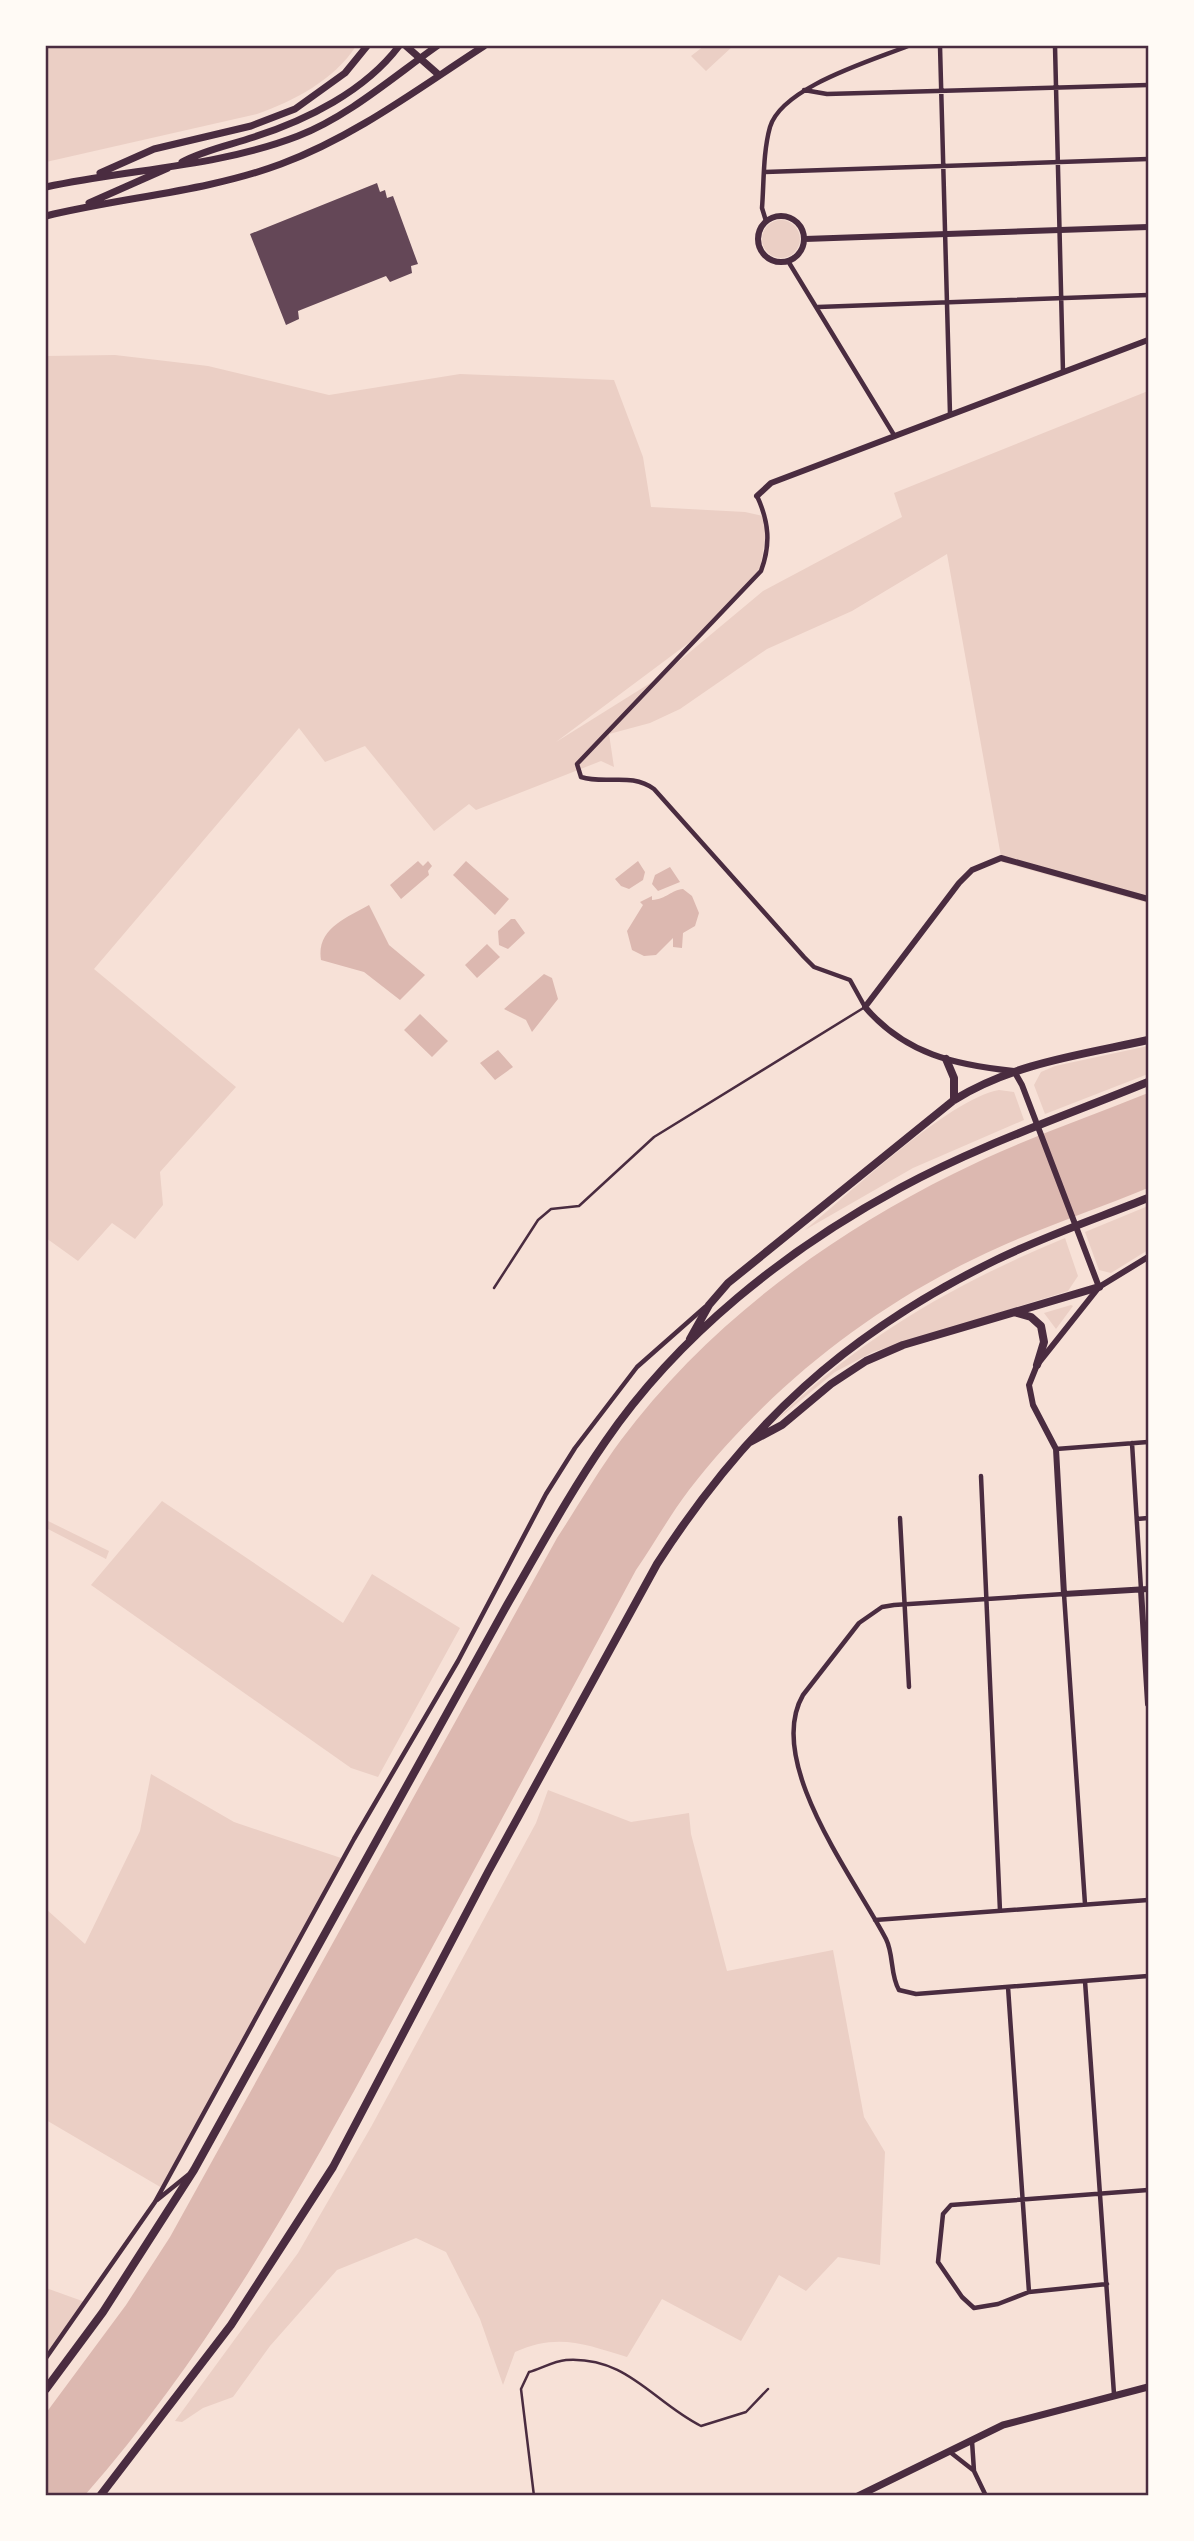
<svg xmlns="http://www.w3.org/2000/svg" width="1194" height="2541" font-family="Helvetica,sans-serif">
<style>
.green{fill:#ebcfc5}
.water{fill:#dcb8b0}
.building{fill:#644757}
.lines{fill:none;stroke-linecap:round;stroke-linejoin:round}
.service{stroke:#4a2c40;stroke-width:2.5}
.minor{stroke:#4a2c40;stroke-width:4.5}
.tertiary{stroke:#4a2c40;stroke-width:6}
.secondary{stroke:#4a2c40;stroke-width:7}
.primary{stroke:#4a2c40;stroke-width:7}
.trunk{stroke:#4a2c40;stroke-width:8}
.neatline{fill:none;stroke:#4a2c40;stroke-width:2.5}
</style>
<rect width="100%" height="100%" fill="#f7e1d7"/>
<path class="green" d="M46 46H356C334 80 294 101 257 114L46 162Z
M704 46H733L706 71 691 56Z
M762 239a19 19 0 1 1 38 0a19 19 0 1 1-38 0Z
M115 355 208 366 329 395 460 374 614 380 643 457 651 507 745 512 763 516 766 532 760 571 714 624 556 742 660 677 763 591 902 517 894 493 1148 391V903L1002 862 947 554 852 611 767 649 680 709 650 723 609 734 614 767 601 761 476 810 469 804 434 831 365 746 325 762 299 728 94 969 236 1087 160 1172 163 1205 135 1239 112 1223 78 1261 46 1238V356Z
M1148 1046V1074L1045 1114 1034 1085 1041 1072 1055 1066Z
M999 1090 1014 1092 1024 1120 913 1168 805 1230C848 1195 950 1098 999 1090Z
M1148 1206V1250L1111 1273 1099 1270 1085 1232Z
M1065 1238 1078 1276 1068 1291 873 1352 835 1372 772 1424C859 1338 954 1284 1065 1238Z
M1073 1306 1056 1329 1044 1313 1071 1305Z
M162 1501 343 1623 372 1574 460 1628 378 1777 351 1768 91 1585Z
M46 1520 109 1551 106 1559 46 1528Z
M151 1774 234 1822 344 1859 162 2188 46 2120V1909L85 1944 140 1831Z
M548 1790 631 1822 689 1813 691 1834 727 1971 833 1950 864 2117 885 2152 880 2265 838 2257 806 2291 779 2275 741 2341 662 2299 627 2357C584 2344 558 2333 515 2352L503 2385 480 2319 446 2252 416 2238 337 2270 270 2346 233 2397 203 2408 182 2422 175 2421 298 2253 371 2127 536 1823Z
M46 2288 85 2302 46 2358Z"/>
<path class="water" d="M418 861 423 866 428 861 432 866 428 871 429 875 401 899 390 885Z
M466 861 509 899 495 915 453 875Z
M638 861 645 872 643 880 629 889 621 886 615 879Z
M670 867 680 882 658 891 652 884 655 875Z
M683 889 692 896 699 913 695 926 683 933 682 948 673 947V938L656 955 644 956 632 950 627 931 643 905 640 902 652 896V900C667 899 671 890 683 889Z
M369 905 389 945 425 975 400 1000 364 972 321 960C316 929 346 918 369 905Z
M511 919H515L525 933 508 949 499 945 498 931Z
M487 944 500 957 477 978 465 965Z
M544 974 552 978 558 999 532 1032 526 1020 504 1009Z
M420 1014 448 1041 432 1057 404 1030Z
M498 1050 513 1067 495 1080 480 1063Z
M1148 1093V1188C1092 1211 1031 1231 976 1258 864 1312 765 1392 689 1490 670 1515 654 1544 636 1570 559 1713 482 1856 404 1999 310 2173 216 2346 85 2495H46V2413L126 2305 170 2237 557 1538C578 1506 598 1471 621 1440 706 1326 826 1237 953 1174 1016 1142 1083 1119 1148 1093Z"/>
<path class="building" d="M377 183 380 192 385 190 387 198 393 196 418 264 411 266 412 273 390 282 386 276 298 311 299 319 286 325 250 234Z"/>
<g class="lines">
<path class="service" d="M494 1288 538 1220 551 1209 579 1206 654 1137 865 1007
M534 2496 521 2389 529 2372C540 2369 554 2361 566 2360 627 2356 653 2402 701 2426L746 2412 768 2389"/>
<path class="minor" d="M940 46 950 414
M1055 46 1063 372
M804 90 827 94 1148 85
M765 172 1148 159
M766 221 762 208C764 182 763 152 770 127 782 87 871 61 908 46
M788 261 894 435
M818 307 1148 295
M757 496C769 522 771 544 761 571L577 764 581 777C606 785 631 772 654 789L804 957 814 967 850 980 865 1007
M1132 1443 1141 1589
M1056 1449 1148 1442
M981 1476 1000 1911
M900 1518 909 1687
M1137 1519 1148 1518
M1085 1904 1064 1594 894 1605 882 1607 859 1623 803 1695C764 1762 855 1879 886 1939 894 1955 890 1975 899 1990L916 1994 1148 1976
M875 1920 1148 1900
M1085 1981 1114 2394
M1008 1987 1029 2292
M157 2200 188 2175
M1107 2284 1029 2292 998 2304 974 2308 962 2297 938 2262 943 2214 951 2205 1148 2190
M46 2358 155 2202 354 1839 458 1661 546 1494 575 1448 637 1367 705 1307
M972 2441 974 2471 986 2496
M950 2452 973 2470"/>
<path class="tertiary" d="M758 239a23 23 0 1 1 46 0a23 23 0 1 1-46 0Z
M805 239 1148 227
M757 496 771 483 1148 340
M1148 899 1001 858 972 870 959 883 865 1007C905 1054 955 1065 1014 1071L1022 1085 1099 1287 1037 1365 1029 1385 1033 1405 1056 1449 1064 1594 1148 1589
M1099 1287 1148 1257
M1141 1590 1148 1704"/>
<path class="secondary" d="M406 46 439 75
M858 2496 1003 2425 1148 2387"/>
<path class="primary" d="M182 162C204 150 230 145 254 137 307 120 365 91 399 46
M100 173 154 149 251 126 295 109 345 73 367 46
M46 187C129 169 218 167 298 136 349 116 393 77 437 46
M89 203 168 168
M46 216C123 197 206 192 281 164 354 137 419 88 484 46"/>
<path class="trunk" d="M946 1059 954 1078V1100
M1017 1313 1031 1317 1041 1326 1044 1342 1037 1365
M690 1339 709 1305 728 1283 954 1100C1014 1063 1080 1055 1148 1040
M750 1442 782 1425 831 1384 866 1361 903 1345 1099 1287
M46 2389 103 2312 194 2170 507 1605C539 1550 569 1494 605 1442 678 1335 787 1249 900 1188 979 1145 1065 1116 1148 1082
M100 2496 231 2325 333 2167 488 1872 657 1564C747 1424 846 1333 996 1260 1045 1236 1098 1218 1148 1198"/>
</g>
<rect width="1194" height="2541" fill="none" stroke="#fffaf5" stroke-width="94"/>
<rect x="47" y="47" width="1100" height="2447" class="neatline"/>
</svg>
